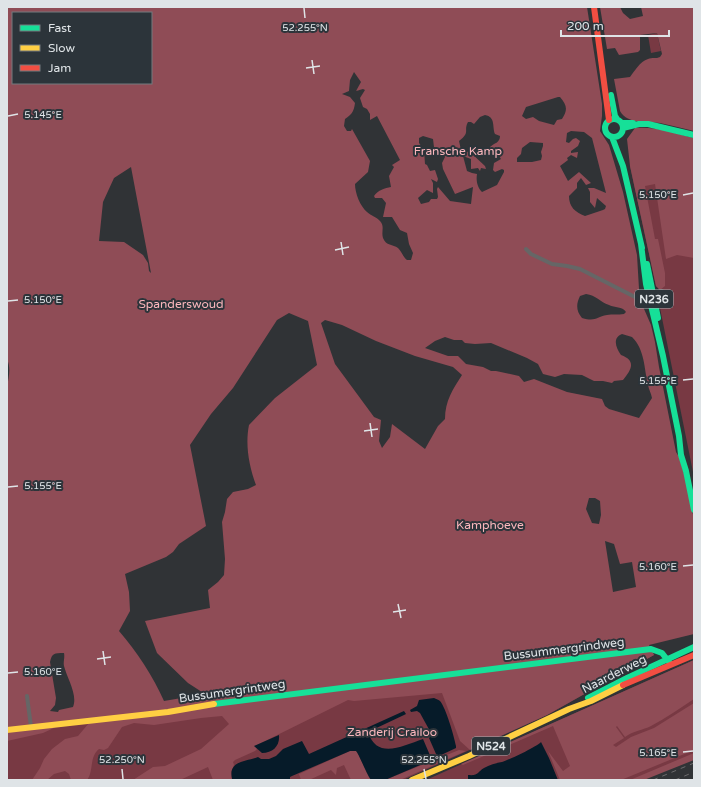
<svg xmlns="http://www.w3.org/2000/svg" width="701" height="787" font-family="'Varela Round',sans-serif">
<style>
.green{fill:#783943}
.forest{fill:#8f4c56;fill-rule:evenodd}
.water{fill:#061b29}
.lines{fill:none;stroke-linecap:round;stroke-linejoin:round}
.street{stroke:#666;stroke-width:4}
.fast{stroke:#16e098;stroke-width:6}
.slow{stroke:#ffcf43;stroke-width:6}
.jam{stroke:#f24e42;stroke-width:6}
.rail{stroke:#6c6b6d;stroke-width:1;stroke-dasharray:5 5;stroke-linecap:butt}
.ticks{fill:none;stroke:#dfe4e7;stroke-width:1.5}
.labels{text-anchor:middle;stroke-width:4;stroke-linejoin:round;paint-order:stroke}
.shield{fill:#2c343a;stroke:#a9afb3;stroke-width:1}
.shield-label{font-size:11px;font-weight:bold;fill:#dfe4e7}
.park-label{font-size:12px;fill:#fbb6bc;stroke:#2c343a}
.street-label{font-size:12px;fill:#dfe4e7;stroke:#2c343a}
.ticks-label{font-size:10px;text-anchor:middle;fill:#dfe4e7;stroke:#2c343a;stroke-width:4;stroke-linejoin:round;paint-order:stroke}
</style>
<rect width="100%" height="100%" fill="#303336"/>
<path class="green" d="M657 33 661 51 651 53 648 35Z
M630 166 694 182V477L659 303V298L661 296 660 290 656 286Z
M652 651 654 655 547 715 403 780H7V733Z
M694 660V756L638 780H426Z"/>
<path class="forest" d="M7 7H587L602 104V116L600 131 609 145 623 192 637 255 639 289V291L636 292 635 299 641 302 651 325 655 342 659 367 676 452 679 457 684 473 694 519V634L649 645 654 655 547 715 470 750 460 741 442 693 354 701 348 700 255 746 257 749 255 751 235 760 233 762 234 765 231 772 232 779 234 780H213L208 767 180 780H133L153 767 165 766 201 749 229 724 222 716 201 718 154 725 134 723 122 727 108 748 104 750 99 749C89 757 94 771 87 780H71L69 774 65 771 54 774 47 780H32L40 768 44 759 52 749 65 739 78 736 89 723 56 727 43 733 7 741V386C9 378 11 366 7 360ZM13 13H151V83H13ZM354 72 361 82 356 91 363 89 365 90 360 98 363 107 367 109 370 114V120L377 116 400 160 392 165 394 167 389 176 391 187C385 188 378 190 374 196L375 198H382L386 203 383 217H392L400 230 407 233 409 244 413 253 411 260H407C403 257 402 252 398 248 393 244 386 246 383 238 381 232 385 226 380 221 377 217 371 216 367 212 360 206 355 193 355 184L368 172 370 161 352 129 351 131H347L344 126 345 119C351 115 354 112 355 103L350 97 342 94 349 91 350 80ZM558 97H560C567 105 568 110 562 119L557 120 554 125 539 121 533 117 526 119 522 116 526 107ZM485 115C496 117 492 127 495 134L500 136C500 143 494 143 490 147L493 155 499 156 501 159 494 163 493 170 495 172 502 169 504 170V172L497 185 482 192C477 187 476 180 477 174L472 173 467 171 463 156 471 159V169L478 168 480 171 481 168 486 169 485 166 470 152 462 151 461 150 459 141C471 132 463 131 468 122H471L474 124 480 117ZM571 131 584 132 592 138 606 193 594 188H588L590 192V202L595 208 597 198 606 206 605 209 603 210 585 216C575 212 569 207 569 196L577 188V183L581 178 586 185 591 183 579 172 568 181 560 166 568 160 567 158 571 155 577 158 578 152 571 153V151L578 146 580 141 576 138 573 139 569 143 566 142 567 133ZM423 136 433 139 434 147 439 148 445 157 442 163 443 169 455 194 473 187 471 204 450 201 438 187 437 189 438 197 437 199H431L429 202 421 204 418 198 427 190 433 193V183L431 179 437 182 438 179 435 170 430 171 427 165 425 164 424 150 419 143V138ZM530 142 543 143V146L541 152 542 156 541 160 532 162H517V158L521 154 522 148ZM131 167 151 273 149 271 148 263 143 255 124 242 99 241 103 202 114 178ZM586 294C596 295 600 302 609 305 615 308 622 306 626 312L624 314C618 315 612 314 607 315 596 317 596 322 582 318 576 311 576 304 580 296ZM289 313 308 321 317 365 275 398 249 425C245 445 249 466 256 485L248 489 233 492 227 499 225 512 222 522 225 559 224 575 218 582 208 590 210 608 145 621 157 653 188 683 205 694 164 701C153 676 137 652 119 631L130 611 129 592 125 574 166 557 173 552 179 544 206 526 190 445 211 414 233 388 277 320ZM325 320 342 325 376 341 415 356 453 367 462 375C453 389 445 401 445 419L438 426 425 449 392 424 390 437 382 448 379 441 381 420 374 417 335 364 321 323ZM622 334 632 337C645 350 644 368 648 385 649 390 651 393 652 398L639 418 609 409 605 406 602 399 567 392 534 379 524 382 519 376 496 371H491L483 367 466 364 458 356H448L425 348 435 341 445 337 454 340H462L465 343 475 344 491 343 527 358 538 364 543 374 555 377 564 374 582 375 594 381H603L612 383 614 381 623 380C631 370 637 361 621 355 616 348 612 338 622 334ZM589 498H595L600 501 601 515 599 524 592 523 586 509ZM605 541 614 544 620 564 632 562 636 587 613 592ZM64 653C65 658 63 662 64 666 67 678 78 695 73 707L59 710 58 712 50 711 55 705 56 698 50 662C52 653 54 653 64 653Z
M600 7H620L623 13 630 19 643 16 641 7H694V131C683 128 672 126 660 123 648 121 628 125 620 111L614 79 630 77C634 72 640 61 648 59 652 57 656 59 660 57L662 54 657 33 640 35V50L638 52 619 55 615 48 607 49Z
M635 128C654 126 676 133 694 138V258L677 255 666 259 655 184 645 186 655 239H658L665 273V286L660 290 656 286 630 166 627 139Z
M694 660V699C680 708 666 718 651 726 643 730 633 731 625 737L617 726 616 727 624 738 613 745 616 747 631 737 654 728 694 703V750L621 780H560L548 751 563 771 570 766 553 726 463 765 461 764Z
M459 750 466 751 400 780H385Z
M350 751H356C360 755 366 773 371 780H351L344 765 337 768 336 775 331 770 309 780H301L299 774Z
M694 753V760L644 780H630Z"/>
<path class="water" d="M434 698C436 699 439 700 440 701 446 708 454 736 456 746V748L439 756 436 754 429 738 431 736V733L420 713 417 711 411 712 410 710 417 706 419 700Z
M404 711 406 714 404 715 368 732C377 760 402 746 423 739L432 760 385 780H371C366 773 359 754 356 751H350L292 776 290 777V780H234L232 779C228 760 246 762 258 757L261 759H269L276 756 283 749 302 741 309 754Z
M279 735C280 746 273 753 262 753L254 746Z
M541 742 549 758 558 780 468 779V775C479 776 477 772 484 768 489 765 496 763 502 762 509 760 538 746 541 742Z"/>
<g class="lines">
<path class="street" d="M526 249 531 254 552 264 567 266 580 269 635 297 662 291
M27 696 31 727"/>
<path class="fast" d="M611 95 615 116 617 119
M605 128a9 9 0 1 1 18 0a9 9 0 1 1-18 0Z
M622 123H633
M623 128 639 124H648L694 135
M612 137 623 166 642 248
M641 244 646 284 663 356 679 436 681 455 686 471 694 510
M647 264 658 318
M588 698 627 678 694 647
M214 704 651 649 662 653 669 662"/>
<path class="slow" d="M7 730 168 712 214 704
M412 780 469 756 569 709 591 701 623 685"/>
<path class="jam" d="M594 7 609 120
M623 685 694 655"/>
<path class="rail" d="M653 780 694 763
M675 780 694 772"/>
</g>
<path class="ticks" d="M304 8 305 18M312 60 314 74M306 68 320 66M8 116 18 114M683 195 693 193M341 242 343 255M335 250 349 247M8 301 18 300M683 380 693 379M370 423 372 437M364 431 378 429M8 487 18 486M683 566 693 565M398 604 401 618M393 612 406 610M103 651 105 665M97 659 111 657M8 673 18 672M683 752 693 751M122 769 123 779M424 769 426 779"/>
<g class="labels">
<g class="shield">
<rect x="635" y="290" width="38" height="18" rx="3"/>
<rect x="472" y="737" width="38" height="18" rx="3"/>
</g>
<g class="shield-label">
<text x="654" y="303">N236</text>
<text x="491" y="750">N524</text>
</g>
<g class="park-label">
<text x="458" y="155">Fransche Kamp</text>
<text x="181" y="308">Spanderswoud</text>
<text x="490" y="529">Kamphoeve</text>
<text x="392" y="736">Zanderij Crailoo</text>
</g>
<g class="street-label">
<text transform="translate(564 649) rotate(-7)" y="4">Bussummergrindweg</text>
<text transform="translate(614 674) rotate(-27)" y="4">Naarderweg</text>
<text transform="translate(232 691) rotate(-8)" y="4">Bussumergrintweg</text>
</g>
</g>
<g class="ticks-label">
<text x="305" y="31">52.255°N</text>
<text x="43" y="118">5.145°E</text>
<text x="658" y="198">5.150°E</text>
<text x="43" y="303">5.150°E</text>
<text x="658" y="384">5.155°E</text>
<text x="43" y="489">5.155°E</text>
<text x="658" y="570">5.160°E</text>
<text x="43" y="675">5.160°E</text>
<text x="658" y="756">5.165°E</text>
<text x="122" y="763">52.250°N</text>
<text x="424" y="763">52.255°N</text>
</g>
<rect width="701" height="787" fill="none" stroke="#dfe4e7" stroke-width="16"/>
<rect x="12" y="12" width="140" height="72" fill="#2c343a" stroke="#747a7f"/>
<rect x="20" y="25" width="20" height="6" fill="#16e098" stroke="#747a7f"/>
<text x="48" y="32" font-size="12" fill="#dfe4e7">Fast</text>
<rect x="20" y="45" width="20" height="6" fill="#ffcf43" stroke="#747a7f"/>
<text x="48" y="52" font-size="12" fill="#dfe4e7">Slow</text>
<rect x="20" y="65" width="20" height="6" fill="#f24e42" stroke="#747a7f"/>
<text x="48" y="72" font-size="12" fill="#dfe4e7">Jam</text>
<path d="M561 30v6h108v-6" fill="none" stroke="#dfe4e7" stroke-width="2"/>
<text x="567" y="30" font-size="12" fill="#dfe4e7" stroke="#2c343a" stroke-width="3" paint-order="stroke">200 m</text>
</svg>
